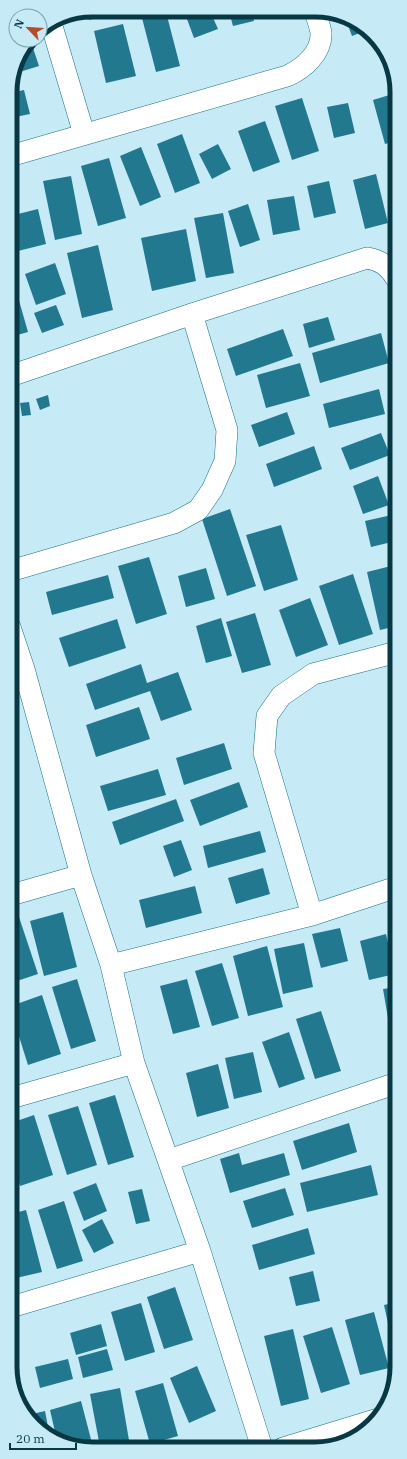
<svg xmlns="http://www.w3.org/2000/svg" width="407" height="1459" font-family="'IBM Plex Serif',serif">
<style>
.building{fill:#22788e}
.lines{fill:none;stroke-linecap:round;stroke-linejoin:round}
.street-casing{stroke:#187187;stroke-width:22}
.street{stroke:#fff;stroke-width:21}
.rim{fill:none;stroke:#073844;stroke-width:5}
</style>
<rect width="100%" height="100%" fill="#c6ebf7"/>
<path class="building" d="M92 10H118V12L89 20 87 11Z
M184 11H210L218 29 194 38Z
M229 11H252L254 21 233 26Z
M166 12 180 66 156 72 142 18Z
M346 20 365 31 352 36Z
M123 24 136 76 106 83 94 31Z
M31 42 39 66 13 74 16 60 28 43Z
M379 44 392 72 385 73Z
M24 90 30 114 10 118V93Z
M396 93V141L385 144 373 100Z
M302 98 319 151 292 160 275 106Z
M348 103 355 133 334 138 327 107Z
M265 121 280 162 253 172 238 131Z
M182 134 200 183 175 193 157 144Z
M218 144 231 169 212 179 199 154Z
M141 147 161 197 140 206 120 156Z
M109 158 126 218 98 226 81 166Z
M396 158V178L391 160Z
M376 174 388 223 365 229 353 180Z
M71 176 82 234 55 240 43 181Z
M329 181 336 213 314 218 307 186Z
M294 196 300 230 273 235 267 200Z
M248 204 260 240 240 247 228 211Z
M38 209 46 244 18 251 10 216Z
M223 213 234 273 206 278 194 218Z
M186 229 196 281 152 291 141 238Z
M98 245 113 310 82 318 67 253Z
M55 263 66 294 36 305 25 274Z
M14 283 28 332 10 337V284Z
M56 305 64 325 42 333 34 313Z
M328 317 335 340 309 348 303 324Z
M283 329 293 356 236 376 227 349Z
M381 333 389 363 320 383 312 353Z
M300 363 310 396 266 408 257 375Z
M379 389 385 414 329 428 323 404Z
M48 395 50 406 40 410 36 399Z
M29 402 31 415 22 416 20 403Z
M10 405 15 421 10 422Z
M287 412 295 434 259 447 251 425Z
M381 433 390 455 350 470 341 448Z
M314 446 322 469 274 487 266 464Z
M378 476 389 505 363 514 353 486Z
M230 509 256 586 227 596 202 519Z
M396 514V541L371 547 365 521Z
M281 525 298 580 264 591 246 535Z
M149 557 167 614 136 624 118 566Z
M395 565 396 570 397 626 380 630 367 572Z
M206 568 215 599 186 607 178 576Z
M353 574 373 634 339 645 319 586Z
M108 575 114 598 52 615 46 592Z
M310 598 328 645 296 657 279 610Z
M255 613 271 665 242 673 226 622Z
M221 618 232 656 206 663 196 626Z
M117 619 126 648 69 667 59 638Z
M141 664 147 683 178 672 192 710 161 721 150 691 95 710 86 684Z
M139 707 150 739 96 757 86 725Z
M224 743 232 769 184 785 176 758Z
M158 769 166 795 108 811 100 786Z
M239 782 248 807 200 826 190 800Z
M176 799 184 821 120 845 112 822Z
M260 831 266 852 208 868 203 846Z
M181 840 192 870 174 877 163 846Z
M263 868 270 894 236 904 228 878Z
M195 886 202 913 146 928 139 900Z
M63 912 77 967 44 976 30 921Z
M19 917 38 974 11 983V920Z
M340 928 348 961 321 968 312 934Z
M386 934 395 974 369 980 360 941Z
M304 943 313 987 283 994 274 949Z
M267 946 283 1007 248 1016 233 956Z
M222 963 239 1018 212 1026 195 971Z
M77 979 96 1041 71 1049 52 987Z
M187 979 200 1027 173 1034 160 986Z
M397 987V1029L390 1030 383 989Z
M42 995 61 1054 28 1065 11 1011V1006Z
M321 1011 341 1071 315 1079 296 1019Z
M289 1032 305 1079 279 1088 262 1042Z
M11 1047 19 1072 11 1075Z
M253 1052 262 1092 234 1099 225 1058Z
M218 1064 229 1108 197 1117 186 1073Z
M115 1095 134 1157 108 1165 89 1103Z
M78 1106 97 1165 67 1175 48 1115Z
M34 1115 53 1175 20 1186 11 1156V1123Z
M349 1123 357 1152 302 1170 293 1141Z
M239 1153 242 1165 284 1153 290 1175 230 1193 220 1159Z
M371 1165 378 1195 307 1212 300 1183Z
M96 1183 107 1211 84 1221 73 1192Z
M285 1188 294 1215 252 1228 243 1201Z
M142 1189 150 1221 136 1224 128 1192Z
M64 1201 83 1261 57 1269 38 1210Z
M26 1210 42 1272 12 1279 11 1214Z
M102 1219 114 1243 94 1253 82 1230Z
M308 1228 315 1254 259 1270 252 1245Z
M313 1271 320 1301 296 1306 289 1277Z
M175 1287 193 1340 164 1349 147 1297Z
M397 1302V1336L391 1337 384 1305Z
M141 1303 155 1352 125 1361 111 1312Z
M374 1312 389 1368 360 1375 345 1320Z
M101 1324 107 1346 76 1355 70 1333Z
M332 1327 350 1384 321 1393 303 1336Z
M293 1329 309 1399 281 1406 264 1336Z
M107 1349 113 1370 83 1378 78 1357Z
M68 1359 73 1379 40 1388 35 1367Z
M197 1366 216 1411 189 1423 170 1378Z
M163 1383 178 1436 150 1444 135 1391Z
M120 1388 130 1446 121 1448 100 1447 90 1394Z
M81 1401 93 1447H75L56 1436 50 1410Z
M45 1411 49 1432 30 1421 28 1415Z"/>
<g class="lines">
<defs>
<path id="street" d="M51 23 84 134
M10 156 287 76C303 69 322 53 321 33 320 26 317 18 315 12
M10 376 192 314 367 258C381 260 389 267 396 278
M10 571 174 523 198 510 212 490 225 461 227 430 192 314
M10 627 24 669 81 875 111 965 134 1063 200 1251 262 1448
M11 895 81 875
M312 915 264 753 267 716 281 696 313 674 397 652
M111 965 312 915 397 887
M11 1098 134 1063
M169 1160 397 1083
M11 1307 200 1251
M283 1448 378 1419"/>
</defs>
<use href="#street" class="street-casing"/>
<use href="#street" class="street"/>
</g>
<path d="M0 0H407V1459H0ZM92 17H315A75 75 0 0 1 390 92V1367A75 75 0 0 1 315 1442H92A75 75 0 0 1 17 1367V92A75 75 0 0 1 92 17Z" fill="#c6ebf7" fill-rule="evenodd"/>
<path class="rim" d="M92 17H315A75 75 0 0 1 390 92V1367A75 75 0 0 1 315 1442H92A75 75 0 0 1 17 1367V92A75 75 0 0 1 92 17Z"/>
<g transform="translate(28 28) rotate(295)"><circle r="19" fill="#c6ebf7" stroke="#7aa3af"/>
<path d="M0-3L7 15L0 10L-7 15Z" fill="#b54d29"/>
<text y="-6" font-size="11" font-weight="bold" text-anchor="middle" fill="#073844">N</text>
</g>
<path d="M10 1443v6h66v-6" fill="none" stroke="#073844" stroke-width="2"/>
<text x="16" y="1443" font-size="12" fill="#073844" stroke="#c6ebf7" stroke-width="3" paint-order="stroke">20 m</text>
</svg>
